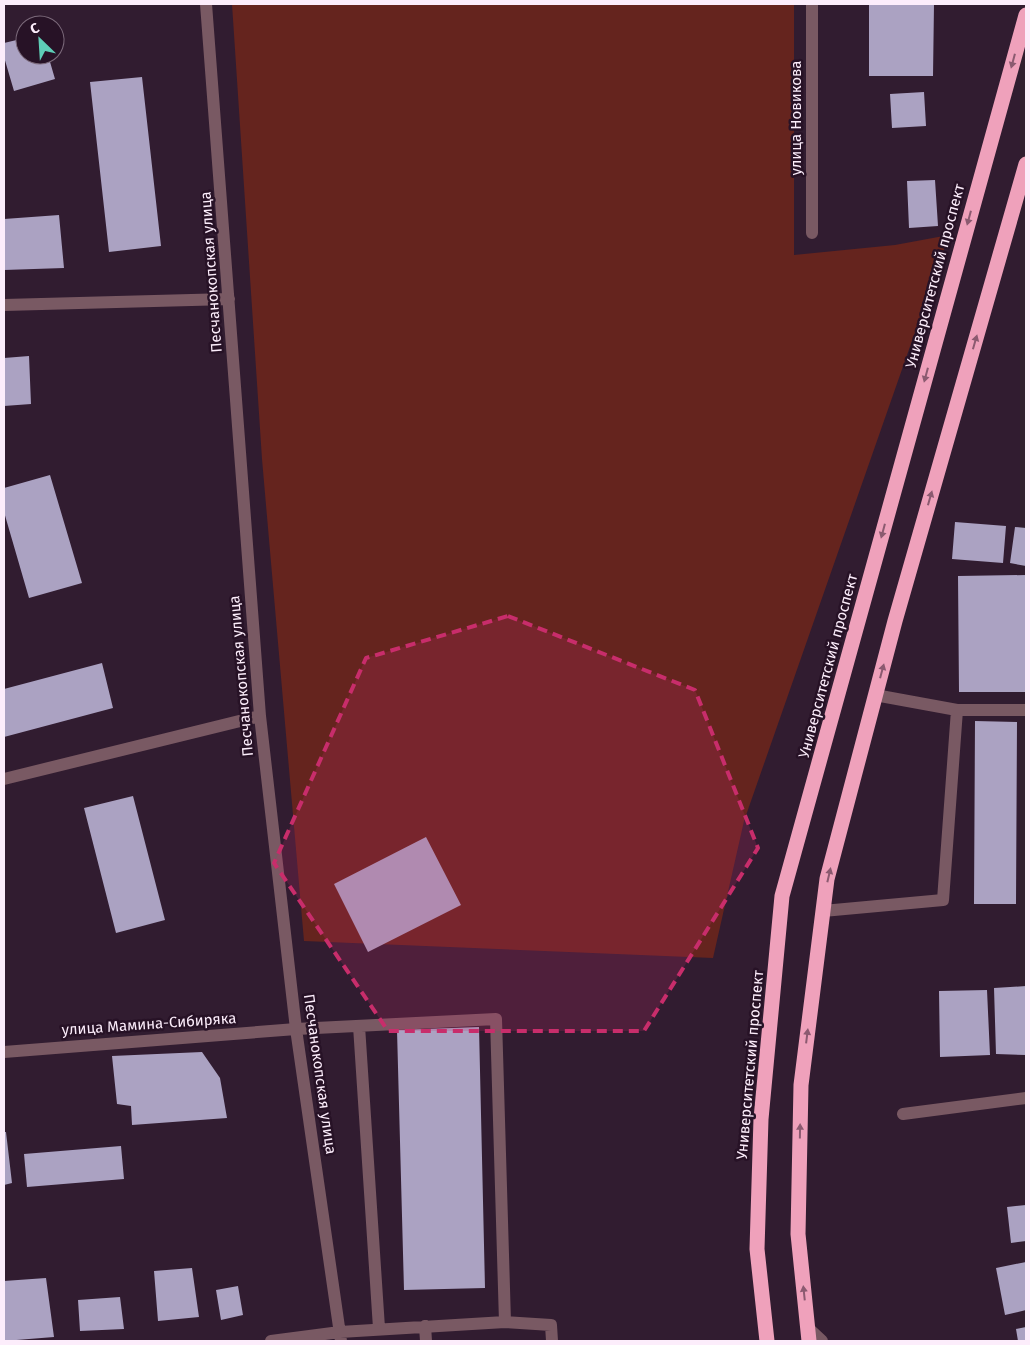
<svg xmlns="http://www.w3.org/2000/svg" width="1030" height="1345" font-family="'Fira Sans',sans-serif">
<style>
.green{fill:#65241e}
.building{fill:#aba2c2}
.lines{fill:none;stroke-linecap:round;stroke-linejoin:round}
.minor{stroke:#795963;stroke-width:12}
.highway{stroke:#efa1bb;stroke-width:15}
.oneway{fill:#8b5a70}
.marked{fill:#c82d6b;fill-opacity:0.2;stroke:#c82d6b;stroke-width:4;stroke-dasharray:10 6;stroke-linejoin:round}
.labels{text-anchor:middle;stroke-width:5;stroke-linejoin:round;paint-order:stroke}
.street-label{font-size:15px;fill:#fcedfb;stroke:#271226}
</style>
<rect width="100%" height="100%" fill="#311c30"/>
<path class="green" d="M232 4H794V255L895 245 949 235 744 821 713 958 304 941 262 459Z"/>
<path class="building" d="M869 4H934L933 76H869Z
M25 38V55H48L55 79 14 91 4 57V43Z
M142 77 161 246 109 252 90 82Z
M924 92 926 126 892 128 890 94Z
M935 180 938 226 909 228 907 181Z
M59 215 64 268 4 270V219Z
M29 356 31 404 4 406V358Z
M50 475 82 583 29 598 4 512V488Z
M955 522 1006 526 1003 563 952 559Z
M1015 527 1026 528V566L1010 563Z
M1026 575V692H959L958 576Z
M102 663 113 708 4 737V689Z
M975 721 1017 722 1016 904H974Z
M133 796 165 920 116 933 84 808Z
M426 837 461 905 368 952 334 884Z
M1026 986V1055L996 1054 994 988Z
M987 990 990 1055 940 1057 939 991Z
M479 1027 485 1288 404 1290 397 1030Z
M202 1052 220 1078 227 1118 132 1125 131 1106 117 1104 112 1056Z
M4 1132H6L12 1183 4 1185Z
M121 1146 124 1179 27 1187 24 1154Z
M1026 1205V1241L1011 1243 1007 1207Z
M1026 1262V1310L1005 1315 996 1268Z
M192 1268 199 1317 158 1321 154 1271Z
M46 1278 54 1337 4 1341V1281Z
M238 1286 243 1315 221 1320 216 1290Z
M120 1297 124 1329 80 1331 78 1300Z
M1026 1327V1341H1018L1016 1329Z"/>
<g class="lines">
<path class="minor" d="M206 4 260 716 296 1029 341 1341
M812 233V4
M4 305 229 299
M957 710H1026
M4 779 260 716
M823 911 943 900 957 710 875 695
M359 1026 379 1328
M4 1052 296 1029 496 1019 505 1322 340 1332 271 1341
M903 1114 1026 1098
M505 1322 551 1325 552 1341
M425 1326 426 1341
M807 1327 822 1341"/>
<path class="highway" d="M767 1341 757 1249 761 1119 782 896 1026 15
M809 1341 798 1234 801 1085 827 879 895 621 1026 164"/>
</g>
<defs><path id="oneway-solid" d="M-6-.8H1V-3.2L6.5 0L1 3.2V.8H-6Z" transform="scale(1.25)"/></defs>
<g class="oneway">
<use href="#oneway-solid" transform="translate(1013 61) rotate(105)"/>
<use href="#oneway-solid" transform="translate(969 218) rotate(105)"/>
<use href="#oneway-solid" transform="translate(975 342) rotate(-74)"/>
<use href="#oneway-solid" transform="translate(926 375) rotate(105)"/>
<use href="#oneway-solid" transform="translate(930 498) rotate(-74)"/>
<use href="#oneway-solid" transform="translate(883 531) rotate(105)"/>
<use href="#oneway-solid" transform="translate(882 671) rotate(-75)"/>
<use href="#oneway-solid" transform="translate(829 875) rotate(-77)"/>
<use href="#oneway-solid" transform="translate(807 1036) rotate(-83)"/>
<use href="#oneway-solid" transform="translate(800 1131) rotate(-89)"/>
<use href="#oneway-solid" transform="translate(804 1293) rotate(-96)"/>
</g>
<path class="marked" d="M508 616 695 690 758 848 644 1031H388L274 863 366 658Z"/>
<g class="labels">
<g class="street-label">
<text transform="translate(796 118) rotate(-90)" y="5">улица Новикова</text>
<text transform="translate(211 272) rotate(-94)" y="5">Песчанокопская улица</text>
<text transform="translate(935 276) rotate(-75)" y="5">Университетский проспект</text>
<text transform="translate(828 666) rotate(-75)" y="5">Университетский проспект</text>
<text transform="translate(241 676) rotate(-95)" y="5">Песчанокопская улица</text>
<text transform="translate(149 1024) rotate(-4)" y="5">улица Мамина-Сибиряка</text>
<text transform="translate(750 1065) rotate(-85)" y="5">Университетский проспект</text>
<text transform="translate(320 1074) rotate(82)" y="5">Песчанокопская улица</text>
</g>
</g>
<rect width="1030" height="1345" fill="none" stroke="#fcedfb" stroke-width="10"/>
<g transform="translate(40 40) rotate(335)"><circle r="24" fill="#271226" stroke="#7c6a7b"/>
<path d="M0-4L9 19L0 12L-9 19Z" fill="#5eceb7"/>
<text y="-8" font-size="14" font-weight="bold" text-anchor="middle" fill="#fcedfb">С</text>
</g>
</svg>
